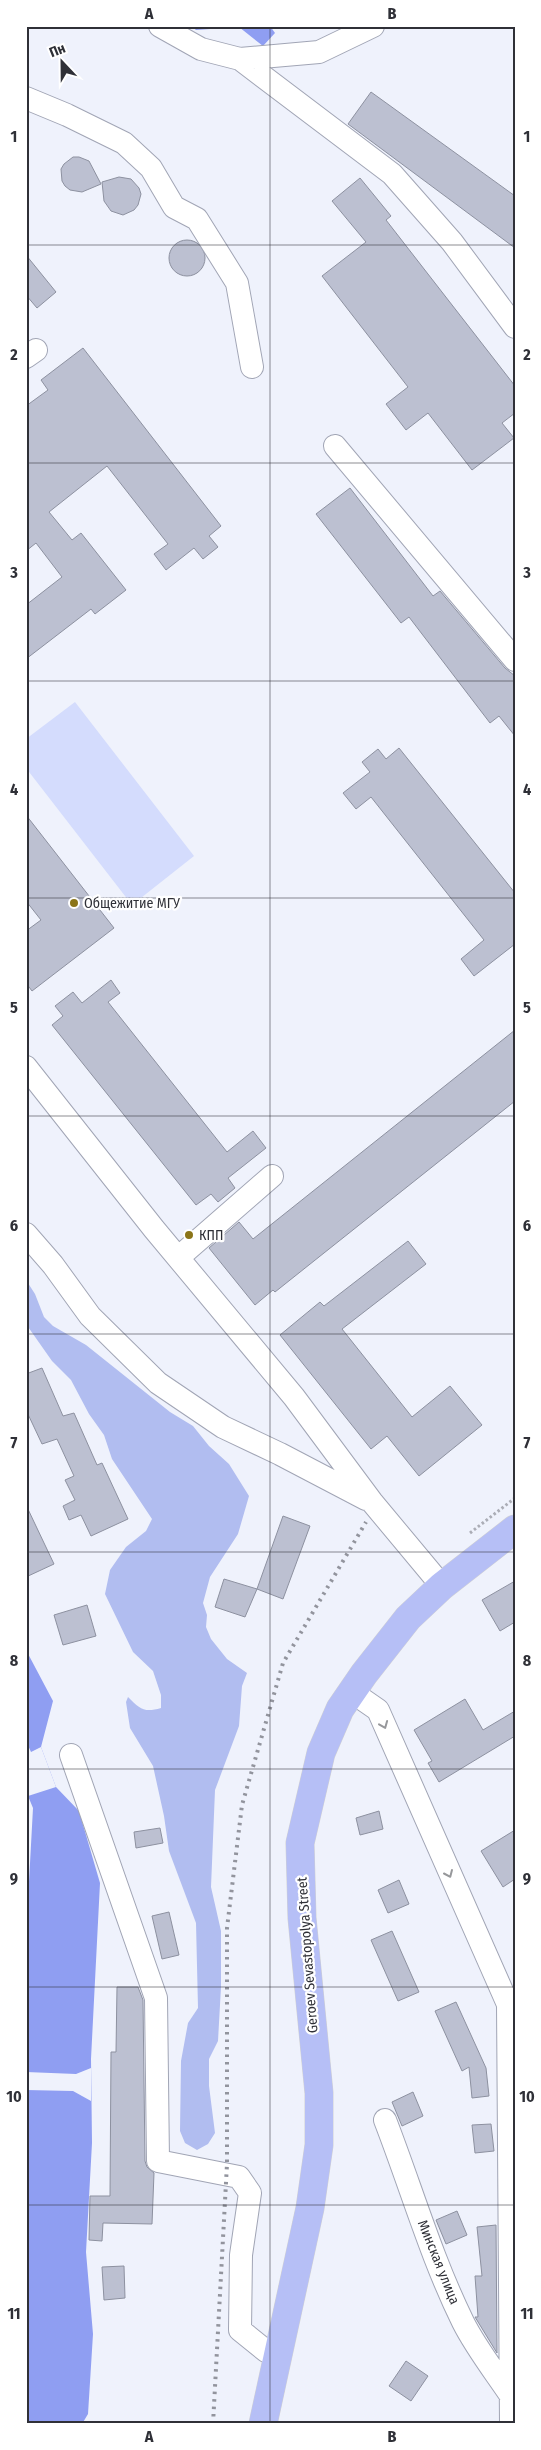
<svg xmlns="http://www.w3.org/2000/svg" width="541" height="2450" font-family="'Fira Sans Condensed',sans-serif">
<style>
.green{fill:#d4dcfd}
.forest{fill:#b1bdf0}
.water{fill:#8f9ef2}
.pier{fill:#eff2fc}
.building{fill:#bcc0d1;stroke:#8d91a0}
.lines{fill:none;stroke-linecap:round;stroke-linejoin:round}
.minor-casing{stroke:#a1a5b5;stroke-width:24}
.major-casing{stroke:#d1d1d3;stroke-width:29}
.path{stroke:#abadb6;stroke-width:3;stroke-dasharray:2.5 2.5;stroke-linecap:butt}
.minor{stroke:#fff;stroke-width:22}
.major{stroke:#b6bff6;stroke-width:28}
.rail{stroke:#92949d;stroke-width:4;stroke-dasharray:2.5 5;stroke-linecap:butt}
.oneway{stroke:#97989b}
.grid{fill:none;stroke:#2f3037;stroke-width:1;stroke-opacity:0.55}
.poi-dot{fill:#8b7519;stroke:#fff;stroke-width:2}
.labels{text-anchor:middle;stroke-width:4.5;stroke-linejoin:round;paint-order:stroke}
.poi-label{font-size:14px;fill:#2f3037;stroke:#fff;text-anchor:start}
.street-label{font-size:14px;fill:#2f3037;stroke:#fff}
.neatline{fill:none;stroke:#2f3037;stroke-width:2}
.grid-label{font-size:16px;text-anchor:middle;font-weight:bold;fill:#2f3037}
</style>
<rect width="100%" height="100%" fill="#eff2fc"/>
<path class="green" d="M75 702 194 856 132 905 26 768V739Z"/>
<path class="forest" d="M26 1280 35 1294 44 1317 53 1326 86 1345 170 1412 193 1426 209 1446 229 1464 249 1496 238 1534 210 1577 203 1603 207 1615 206 1627 211 1639 227 1659 247 1673 242 1686 239 1726 215 1790 211 1887 221 1931V1987L218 2041 209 2059V2086L215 2133 208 2144 197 2150 185 2143 180 2131 181 2061 188 2023 198 2008 196 1923 169 1851 164 1816 153 1766 130 1728 126 1702 128 1697C140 1709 144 1713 161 1708V1695L153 1671 133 1652 105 1594 110 1570 126 1547 146 1531 152 1519 112 1459 104 1435 89 1414 71 1380 52 1361 26 1324Z"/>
<path class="water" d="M191 26H270L275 33 263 46 239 27 196 30Z
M26 1650 53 1701 41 1747 56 1787 79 1811 100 1883 91 2059 92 2143 86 2252 93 2334 88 2414 82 2424H26Z"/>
<path class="pier" d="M26 1741 31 1752 41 1747 56 1787 28 1796 33 1808 26 1937Z
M91 2068V2101L73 2091 26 2090V2072L76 2074Z"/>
<path class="building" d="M371 92 515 196V248L348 124Z
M73 157H79L89 161 101 184 82 192 70 190 65 186 62 181 61 169 64 164Z
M119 177 131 179 139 188 141 194 138 205 134 210 123 215 111 211 104 201 102 182Z
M360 178 391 216 386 220 515 386V413L502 423 514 438 472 470 428 413 406 430 386 404 408 387 322 276 366 242 332 201Z
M169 258a18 18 0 1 1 36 0a18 18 0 1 1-36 0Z
M26 255 56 292 37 308 26 295Z
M83 348 221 526 209 536 218 547 203 559 194 548 166 570 154 554 168 544 107 466 49 512 72 540 81 533 126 590 95 614 91 609 26 659V605L62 577 36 543 26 551V406L48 390 41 380Z
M350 488 433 596 440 591 505 668 515 676V736L499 716 490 723 409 617 401 623 316 514Z
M399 748 515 893V944L474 976 461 959 484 940 371 797 356 809 343 793 370 772 362 762 378 749 386 759Z
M26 815 114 928 32 991 26 983V931L41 920 26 901Z
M111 980 120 993 108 1002 227 1152 253 1131 266 1148 228 1178 235 1188 218 1202 211 1194 196 1205 52 1025 63 1016 55 1006 73 992 82 1003Z
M515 1030V1101L275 1292 273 1290 255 1305 209 1248 239 1222 253 1239Z
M408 1241 426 1264 342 1329 412 1417 450 1386 482 1425 419 1476 387 1436 371 1449 280 1335 320 1302 324 1306Z
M42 1368 63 1416 74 1413 97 1465 102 1463 128 1519 91 1536 81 1515 69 1520 63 1506 75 1500 65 1480 74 1476 57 1439 42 1444 26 1410V1374Z
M26 1505 54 1564 26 1577Z
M283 1516 310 1526 283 1599 257 1589Z
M224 1579 257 1589 245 1617 215 1607Z
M515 1581V1622L500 1631 482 1600Z
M87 1605 96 1636 63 1645 54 1615Z
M465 1699 483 1730 515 1711V1736L439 1782 428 1763 432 1761 414 1730Z
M379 1811 383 1829 360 1835 356 1818Z
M160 1828 163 1843 136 1848 134 1832Z
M515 1830V1879L503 1887 481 1851Z
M399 1880 409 1904 388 1913 378 1890Z
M169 1912 179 1955 162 1959 152 1916Z
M392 1931 419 1992 398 2001 371 1940Z
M117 1987H138L143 2000 145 2161 147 2167 154 2173 152 2224 103 2223 102 2241 89 2240 90 2196H110L111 2052H116Z
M456 2002 486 2068 489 2096 472 2098 469 2067 462 2071 435 2011Z
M413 2092 423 2116 402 2126 392 2102Z
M491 2124 494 2151 475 2153 472 2125Z
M457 2211 467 2235 446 2244 436 2220Z
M496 2225 497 2353 475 2317H478L475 2276H482L477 2227Z
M124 2266 125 2298 104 2300 102 2267Z
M406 2361 428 2376 411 2401 389 2386Z"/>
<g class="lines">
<defs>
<path id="minor" d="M160 26 201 49 240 59 392 174 452 242 515 327
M240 59 319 52 373 26
M26 98 67 115 124 143 151 168 174 207 197 219 237 283 252 367
M26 357 36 350
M335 446 515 660
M26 1067 154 1229 294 1397 372 1502 442 1586
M26 1234 53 1265 90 1316 158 1383 223 1427 280 1454 366 1499
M179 1257 272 1176
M352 1692 378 1710 514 2018
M71 1755 156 1998 158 2161 239 2177 250 2193 241 2255 240 2330 266 2351 279 2355
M508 2004 511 2424
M385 2120C411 2187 431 2257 463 2322 476 2348 495 2372 511 2396"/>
<path id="major" d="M263 2424 310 2208 319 2145V2093L302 1918 300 1843 321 1753 340 1709 364 1674 408 1618 442 1586 515 1529"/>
</defs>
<use href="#minor" class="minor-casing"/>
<use href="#major" class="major-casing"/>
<path class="path" d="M470 1533 515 1498"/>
<use href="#minor" class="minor"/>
<use href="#major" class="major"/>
<path class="rail" d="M213 2424 227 2164V1928L242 1805 283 1663 366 1522"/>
</g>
<defs><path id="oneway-chevron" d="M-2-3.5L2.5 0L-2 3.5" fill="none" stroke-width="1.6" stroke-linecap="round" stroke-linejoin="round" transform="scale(1.25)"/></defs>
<g class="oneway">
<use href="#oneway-chevron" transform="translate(384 1725) rotate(68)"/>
<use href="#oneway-chevron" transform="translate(449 1874) rotate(66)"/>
</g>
<path class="grid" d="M270 26V2424M26 245H515M26 463H515M26 681H515M26 898H515M26 1116H515M26 1334H515M26 1552H515M26 1769H515M26 1987H515M26 2205H515"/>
<g class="poi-dot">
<circle cx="74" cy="903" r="5"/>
<circle cx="189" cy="1235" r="5"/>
</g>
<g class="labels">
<g class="poi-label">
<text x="84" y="908">Общежитие МГУ</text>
<text x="199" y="1240">КПП</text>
</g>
<g class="street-label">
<text transform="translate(307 1955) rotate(-94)" y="5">Geroev Sevastopolya Street</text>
<text transform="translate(439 2262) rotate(68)" y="5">Минская улица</text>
</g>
</g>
<rect width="541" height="2450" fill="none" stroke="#ffffff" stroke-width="55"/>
<g transform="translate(62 62) rotate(338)" stroke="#ffffff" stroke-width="4" paint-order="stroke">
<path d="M0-4L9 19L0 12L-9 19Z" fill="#2f3037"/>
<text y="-8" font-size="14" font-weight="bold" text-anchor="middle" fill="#2f3037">Пн</text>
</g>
<rect x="28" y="28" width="486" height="2394" class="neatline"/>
<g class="grid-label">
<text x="149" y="19">A</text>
<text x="392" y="19">B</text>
<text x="14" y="142">1</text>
<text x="527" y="142">1</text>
<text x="14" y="360">2</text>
<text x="527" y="360">2</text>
<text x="14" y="578">3</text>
<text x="527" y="578">3</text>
<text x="14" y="795">4</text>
<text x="527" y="795">4</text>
<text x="14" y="1013">5</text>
<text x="527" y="1013">5</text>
<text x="14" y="1231">6</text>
<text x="527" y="1231">6</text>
<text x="14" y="1448">7</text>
<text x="527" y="1448">7</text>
<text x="14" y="1666">8</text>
<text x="527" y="1666">8</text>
<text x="14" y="1884">9</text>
<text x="527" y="1884">9</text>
<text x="14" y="2102">10</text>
<text x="527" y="2102">10</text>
<text x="14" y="2319">11</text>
<text x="527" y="2319">11</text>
<text x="149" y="2442">A</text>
<text x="392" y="2442">B</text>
</g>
</svg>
